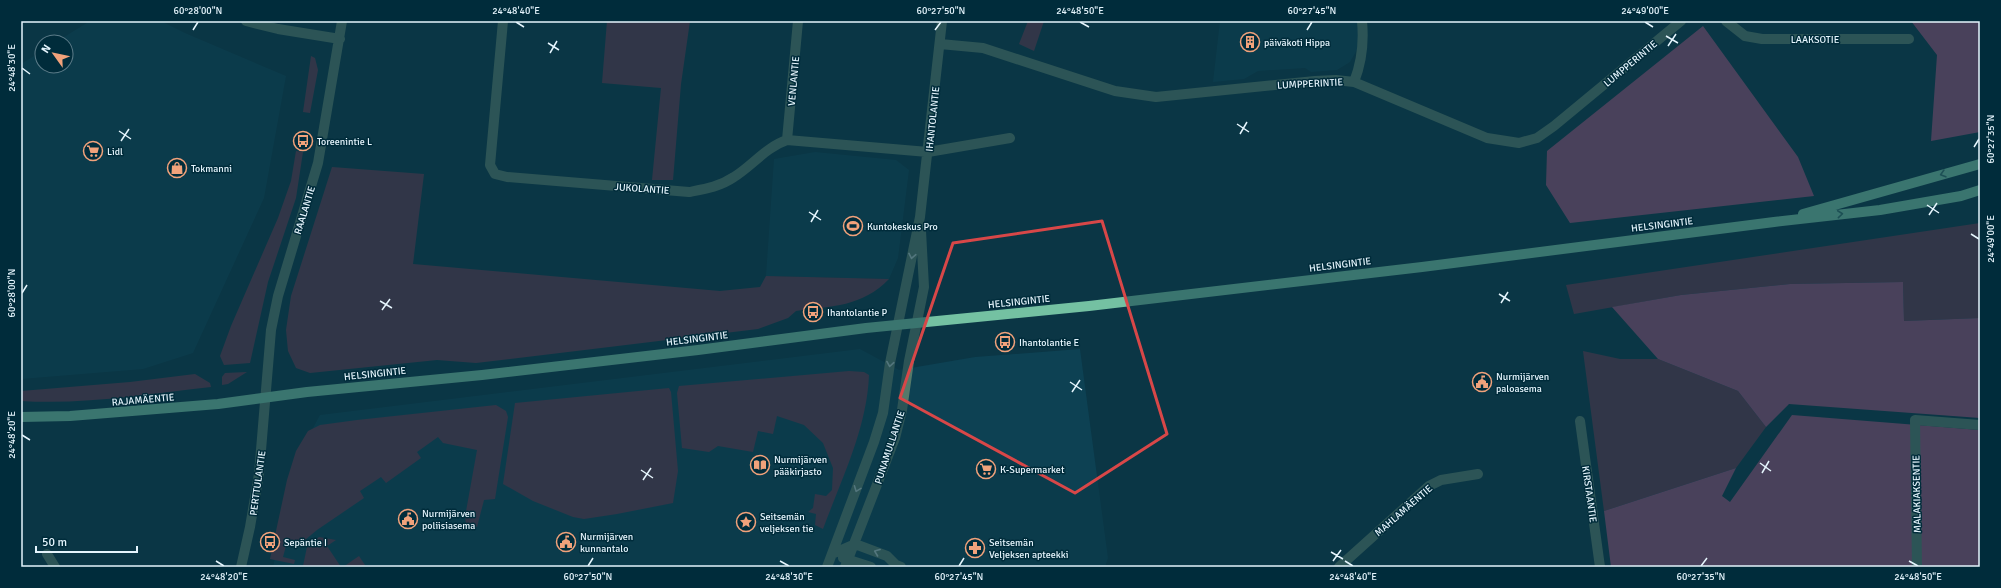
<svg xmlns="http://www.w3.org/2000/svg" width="2001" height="588" font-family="Signika,sans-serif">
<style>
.built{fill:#0d4153}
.green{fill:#60364d}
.forest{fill:#954f76}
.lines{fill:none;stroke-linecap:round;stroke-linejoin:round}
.minor{stroke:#55796a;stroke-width:10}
.major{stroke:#74c1a2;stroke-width:10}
.oneway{stroke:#346f69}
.oneway2{stroke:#abc3c2}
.marked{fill:none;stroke:#d84748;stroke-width:3;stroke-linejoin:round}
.ticks{fill:none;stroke:#e5f5fd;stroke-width:1.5}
.labels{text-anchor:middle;stroke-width:3;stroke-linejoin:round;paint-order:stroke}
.street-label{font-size:10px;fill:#e5f5fd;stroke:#002c3b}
.poi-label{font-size:10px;fill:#e5f5fd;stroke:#002c3b;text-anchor:start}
.neatline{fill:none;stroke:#e5f5fd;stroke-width:1.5}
.ticks-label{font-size:10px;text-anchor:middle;fill:#e5f5fd}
</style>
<rect width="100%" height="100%" fill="#0b3645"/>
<path class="built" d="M90 21H161L185 33 286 76 264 198 193 353 143 369 21 379V64L42 51V66H66V42H56Z
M1220 21H1362L1363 39 1350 62 1337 70 1311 72 1305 68 1258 71 1244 79 1213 82Z
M815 152 896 160 909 170 898 258 889 279 766 276 774 159Z
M860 349 899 370 975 357 1080 349 1108 558 1105 567H273L294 473 306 441 320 415Z"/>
<path class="green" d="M607 21H690L681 84 673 180H652L661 88 602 83Z
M1028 21H1044L1034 51 1019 44Z
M311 56 315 58 318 70 310 113 303 112Z
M296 151 303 152 296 198 268 282 250 363 224 365 220 356 231 326 278 218 291 181Z
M332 167 424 174 413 264 720 291 760 287 766 276 889 279C862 307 832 306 796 311L788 318 758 329 476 363 437 360 310 373 296 368 288 351 286 330 291 296Z
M1980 223V318L1904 321 1903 282 1790 284 1681 295 1574 314 1566 285Z
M1583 351 1620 359H1658L1738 391 1766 427 1736 468 1604 511Z
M849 371 864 372 869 375C867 429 841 480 823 529L815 525 816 514 808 512 813 508 815 494 826 496 832 490 833 468 823 443 804 425 777 416 773 434 758 431 753 452 718 446 709 452 682 448 677 393 679 386Z
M247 372 228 384 222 385V377L225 373Z
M195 374 210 383 211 387C149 394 84 405 21 401V391L130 382Z
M669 388 671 392 678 471 673 503 617 514 584 519 573 517 533 501 503 484 515 403Z
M496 405 506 411 508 417 495 499 484 500 477 527 466 524 465 517 477 450 443 443 438 437 417 452 421 458 386 483 381 477 360 491 364 498 317 530 299 545 287 542 283 557 295 560 294 564 270 559 287 480 296 451 308 431 320 425 357 420Z
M319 537 336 540 327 546 341 567 303 566 307 547Z
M359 556 365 565 363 567H343Z"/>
<path class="forest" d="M1911 21H1980V132L1931 141 1937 55Z
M1703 26 1798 157 1814 196 1570 223 1546 185 1547 151Z
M1903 282 1904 321 1980 318V418L1789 404 1766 427 1738 391 1658 359 1612 307 1681 295 1790 284Z
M1792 415 1980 430V567H1611L1604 511 1736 468 1722 496 1730 502Z"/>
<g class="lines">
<path class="minor" d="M246 21 278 29 340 39
M503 21 490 165 495 174 507 177 689 192C705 189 719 187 734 177 752 166 766 147 787 140L928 152 1010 138
M1726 21 1745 36 1762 39H1909
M940 44 983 48 1115 91 1156 97 1315 81 1336 80 1354 82 1487 138 1519 143 1537 138 1554 126 1681 21
M1354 82C1362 62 1364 42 1362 21
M787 140 798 21
M1580 421 1600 567
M47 554 55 567
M832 554 855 544 887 556 896 565 901 567
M843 558 871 567
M241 567 250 527 259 474 271 330 278 296 318 163 342 21
M827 567 874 442 883 413 890 363 920 217 942 21
M845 567 895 438 902 410 909 361 924 287 921 231
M1339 567 1429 486 1441 480 1478 474
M1917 567 1915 420 1980 425"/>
<path class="major" d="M1803 214 1980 164
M21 417 70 416 218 404 307 392 482 375 698 350 866 328 1089 306 1422 267 1774 222 1880 210 1961 196 1980 190"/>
</g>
<defs><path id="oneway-chevron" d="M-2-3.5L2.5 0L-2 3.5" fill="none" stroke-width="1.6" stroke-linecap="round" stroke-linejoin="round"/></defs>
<g class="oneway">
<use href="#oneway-chevron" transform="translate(1943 174) rotate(164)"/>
<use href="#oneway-chevron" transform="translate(1840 214) rotate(-6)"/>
</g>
<g class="oneway2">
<use href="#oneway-chevron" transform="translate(912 256) rotate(101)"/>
<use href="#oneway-chevron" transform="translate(890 364) rotate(99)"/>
<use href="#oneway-chevron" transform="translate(857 489) rotate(111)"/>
<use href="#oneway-chevron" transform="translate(877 552) rotate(-159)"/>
</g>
<path d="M0 0H2001V588H0ZM1102 221 1167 434 1075 493 900 398 953 243Z" fill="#0b3645" fill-opacity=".55" fill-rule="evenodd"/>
<path class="marked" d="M1102 221 1167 434 1075 493 900 398 953 243Z"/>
<path class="ticks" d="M516 22 524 27M1080 22 1089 27M1645 22 1653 27M193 30 198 22M935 30 941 22M1307 30 1312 22M1666 36 1678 43M548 43 559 50M1668 46 1676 34M550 53 557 41M22 68 30 74M1237 124 1249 132M119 131 131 139M1240 134 1247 122M121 141 129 129M1974 147 1979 139M1927 205 1939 213M809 212 821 220M1929 215 1937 203M811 222 818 210M1971 234 1979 239M22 293 27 285M1499 294 1510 301M380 301 392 308M1501 303 1508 292M382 310 390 299M1070 382 1082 390M1072 392 1080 380M22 435 30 440M1760 463 1771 471M641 470 653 478M1762 473 1769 461M643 480 651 468M1331 552 1343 559M216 561 224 566M780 561 789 566M1333 561 1341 550M1345 561 1353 566M1909 561 1918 566M588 566 593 558M959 566 964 558M1701 566 1707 558"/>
<defs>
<symbol id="building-ring" viewBox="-11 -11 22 22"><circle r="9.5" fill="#002c3b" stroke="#f1a27b" stroke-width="1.5"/><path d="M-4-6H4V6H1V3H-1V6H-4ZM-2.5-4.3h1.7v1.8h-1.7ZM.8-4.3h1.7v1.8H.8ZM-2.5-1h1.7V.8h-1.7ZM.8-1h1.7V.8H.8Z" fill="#f1a27b"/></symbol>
<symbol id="bus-ring" viewBox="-11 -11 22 22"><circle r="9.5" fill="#002c3b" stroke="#f1a27b" stroke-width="1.5"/><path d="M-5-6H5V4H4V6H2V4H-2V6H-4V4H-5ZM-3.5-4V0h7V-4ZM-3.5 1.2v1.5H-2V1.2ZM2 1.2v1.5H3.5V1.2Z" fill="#f1a27b"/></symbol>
<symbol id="supermarket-ring" viewBox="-11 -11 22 22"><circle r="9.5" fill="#002c3b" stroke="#f1a27b" stroke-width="1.5"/><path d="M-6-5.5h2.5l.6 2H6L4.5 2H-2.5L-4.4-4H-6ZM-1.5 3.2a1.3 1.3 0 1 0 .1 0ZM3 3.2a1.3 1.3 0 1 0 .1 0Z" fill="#f1a27b"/></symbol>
<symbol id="shop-ring" viewBox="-11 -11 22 22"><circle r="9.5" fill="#002c3b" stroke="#f1a27b" stroke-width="1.5"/><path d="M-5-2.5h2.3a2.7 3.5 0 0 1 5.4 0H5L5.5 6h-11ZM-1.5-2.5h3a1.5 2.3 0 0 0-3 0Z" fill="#f1a27b"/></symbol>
<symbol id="stadium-ring" viewBox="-11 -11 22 22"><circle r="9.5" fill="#002c3b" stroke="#f1a27b" stroke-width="1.5"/><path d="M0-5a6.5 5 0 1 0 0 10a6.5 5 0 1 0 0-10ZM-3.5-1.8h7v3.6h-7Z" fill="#f1a27b"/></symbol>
<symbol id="civic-ring" viewBox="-11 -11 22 22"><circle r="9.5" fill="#002c3b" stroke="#f1a27b" stroke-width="1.5"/><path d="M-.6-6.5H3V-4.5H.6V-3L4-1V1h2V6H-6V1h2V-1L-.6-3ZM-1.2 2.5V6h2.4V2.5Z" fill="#f1a27b"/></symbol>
<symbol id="library-ring" viewBox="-11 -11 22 22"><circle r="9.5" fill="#002c3b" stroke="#f1a27b" stroke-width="1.5"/><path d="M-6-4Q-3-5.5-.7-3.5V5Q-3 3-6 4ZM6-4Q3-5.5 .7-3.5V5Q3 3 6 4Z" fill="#f1a27b"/></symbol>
<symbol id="sight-ring" viewBox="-11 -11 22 22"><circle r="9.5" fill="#002c3b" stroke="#f1a27b" stroke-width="1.5"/><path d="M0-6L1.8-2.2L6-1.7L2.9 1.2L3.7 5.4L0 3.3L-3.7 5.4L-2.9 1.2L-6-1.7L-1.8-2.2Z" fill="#f1a27b"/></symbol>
<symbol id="pharmacy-ring" viewBox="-11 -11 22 22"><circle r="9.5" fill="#002c3b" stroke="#f1a27b" stroke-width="1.5"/><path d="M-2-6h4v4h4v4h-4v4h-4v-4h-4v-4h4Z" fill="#f1a27b"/></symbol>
</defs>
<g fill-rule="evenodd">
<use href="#building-ring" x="1239" y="31" width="22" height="22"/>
<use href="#bus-ring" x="292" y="130" width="22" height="22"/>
<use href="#supermarket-ring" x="82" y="140" width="22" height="22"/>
<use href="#shop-ring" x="166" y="157" width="22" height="22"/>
<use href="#stadium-ring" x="842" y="215" width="22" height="22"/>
<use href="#bus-ring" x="802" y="301" width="22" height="22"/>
<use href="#bus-ring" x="994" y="331" width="22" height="22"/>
<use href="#civic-ring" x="1471" y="371" width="22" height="22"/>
<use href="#library-ring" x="749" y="454" width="22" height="22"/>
<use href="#supermarket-ring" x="975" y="458" width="22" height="22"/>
<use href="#civic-ring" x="397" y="508" width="22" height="22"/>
<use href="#sight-ring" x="735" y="511" width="22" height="22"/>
<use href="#bus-ring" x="259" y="531" width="22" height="22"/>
<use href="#civic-ring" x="555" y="531" width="22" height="22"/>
<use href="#pharmacy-ring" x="964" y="537" width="22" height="22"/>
</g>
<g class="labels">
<g class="street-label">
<text x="1815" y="43">LAAKSOTIE</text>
<text transform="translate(1630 63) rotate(-40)" y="4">LUMPPERINTIE</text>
<text transform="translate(793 81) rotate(-85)" y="4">VENLANTIE</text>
<text transform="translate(1310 83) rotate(-3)" y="4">LUMPPERINTIE</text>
<text transform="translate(932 119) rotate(-84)" y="4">IHANTOLANTIE</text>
<text transform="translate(642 188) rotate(4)" y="4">JUKOLANTIE</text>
<text transform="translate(304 210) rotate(-73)" y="4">RAALANTIE</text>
<text transform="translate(1662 224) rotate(-7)" y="4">HELSINGINTIE</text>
<text transform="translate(1340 264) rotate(-7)" y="4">HELSINGINTIE</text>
<text transform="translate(1019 301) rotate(-6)" y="4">HELSINGINTIE</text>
<text transform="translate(697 338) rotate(-7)" y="4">HELSINGINTIE</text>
<text transform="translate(375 373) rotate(-6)" y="4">HELSINGINTIE</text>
<text transform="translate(143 399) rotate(-5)" y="4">RAJAMÄENTIE</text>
<text transform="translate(889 447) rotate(-72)" y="4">PUNAMULLANTIE</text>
<text transform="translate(257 483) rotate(-82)" y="4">PERTTULANTIE</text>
<text transform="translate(1590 494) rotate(82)" y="4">KIRSTAANTIE</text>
<text transform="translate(1916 494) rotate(-91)" y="4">MALAKIAKSENTIE</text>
<text transform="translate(1403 510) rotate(-41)" y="4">MAHLAMÄENTIE</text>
</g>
<g class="poi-label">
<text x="1264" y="46">päiväkoti Hippa</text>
<text x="317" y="145">Toreenintie L</text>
<text x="107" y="155">Lidl</text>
<text x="191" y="172">Tokmanni</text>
<text x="867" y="230">Kuntokeskus Pro</text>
<text x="827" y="316">Ihantolantie P</text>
<text x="1019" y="346">Ihantolantie E</text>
<text x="1496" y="380">Nurmijärven<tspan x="1496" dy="12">paloasema</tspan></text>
<text x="774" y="463">Nurmijärven<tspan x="774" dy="12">pääkirjasto</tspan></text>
<text x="1000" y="473">K-Supermarket</text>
<text x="422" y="517">Nurmijärven<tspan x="422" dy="12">poliisiasema</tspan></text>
<text x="760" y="520">Seitsemän<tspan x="760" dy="12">veljeksen tie</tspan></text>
<text x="580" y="540">Nurmijärven<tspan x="580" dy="12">kunnantalo</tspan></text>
<text x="284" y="546">Sepäntie I</text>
<text x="989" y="546">Seitsemän<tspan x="989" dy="12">Veljeksen apteekki</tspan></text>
</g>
</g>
<rect width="2001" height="588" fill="none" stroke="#002c3b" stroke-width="44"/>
<g transform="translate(54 54) rotate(303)"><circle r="19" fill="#002c3b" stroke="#5c7c89"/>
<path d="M0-3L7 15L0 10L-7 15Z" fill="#f1a27b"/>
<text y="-6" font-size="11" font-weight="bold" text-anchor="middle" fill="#e5f5fd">N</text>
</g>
<path d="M36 546v6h101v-6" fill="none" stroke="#e5f5fd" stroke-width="2"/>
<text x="42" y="546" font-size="12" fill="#e5f5fd" stroke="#002c3b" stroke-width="3" paint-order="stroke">50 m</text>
<rect x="22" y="22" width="1957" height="544" class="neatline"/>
<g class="ticks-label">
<text x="198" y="14">60°28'00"N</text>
<text x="516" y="14">24°48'40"E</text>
<text x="941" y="14">60°27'50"N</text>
<text x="1080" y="14">24°48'50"E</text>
<text x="1312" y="14">60°27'45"N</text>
<text x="1645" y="14">24°49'00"E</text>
<text transform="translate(11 68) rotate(-90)" y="4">24°48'30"E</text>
<text transform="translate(1990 139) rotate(-90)" y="4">60°27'35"N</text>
<text transform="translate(1990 239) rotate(-90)" y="4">24°49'00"E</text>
<text transform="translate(11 293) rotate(-90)" y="4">60°28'00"N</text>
<text transform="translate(11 435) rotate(-90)" y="4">24°48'20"E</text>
<text x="224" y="580">24°48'20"E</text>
<text x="588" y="580">60°27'50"N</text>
<text x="789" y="580">24°48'30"E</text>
<text x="959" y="580">60°27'45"N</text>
<text x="1353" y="580">24°48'40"E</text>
<text x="1701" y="580">60°27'35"N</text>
<text x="1918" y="580">24°48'50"E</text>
</g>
</svg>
